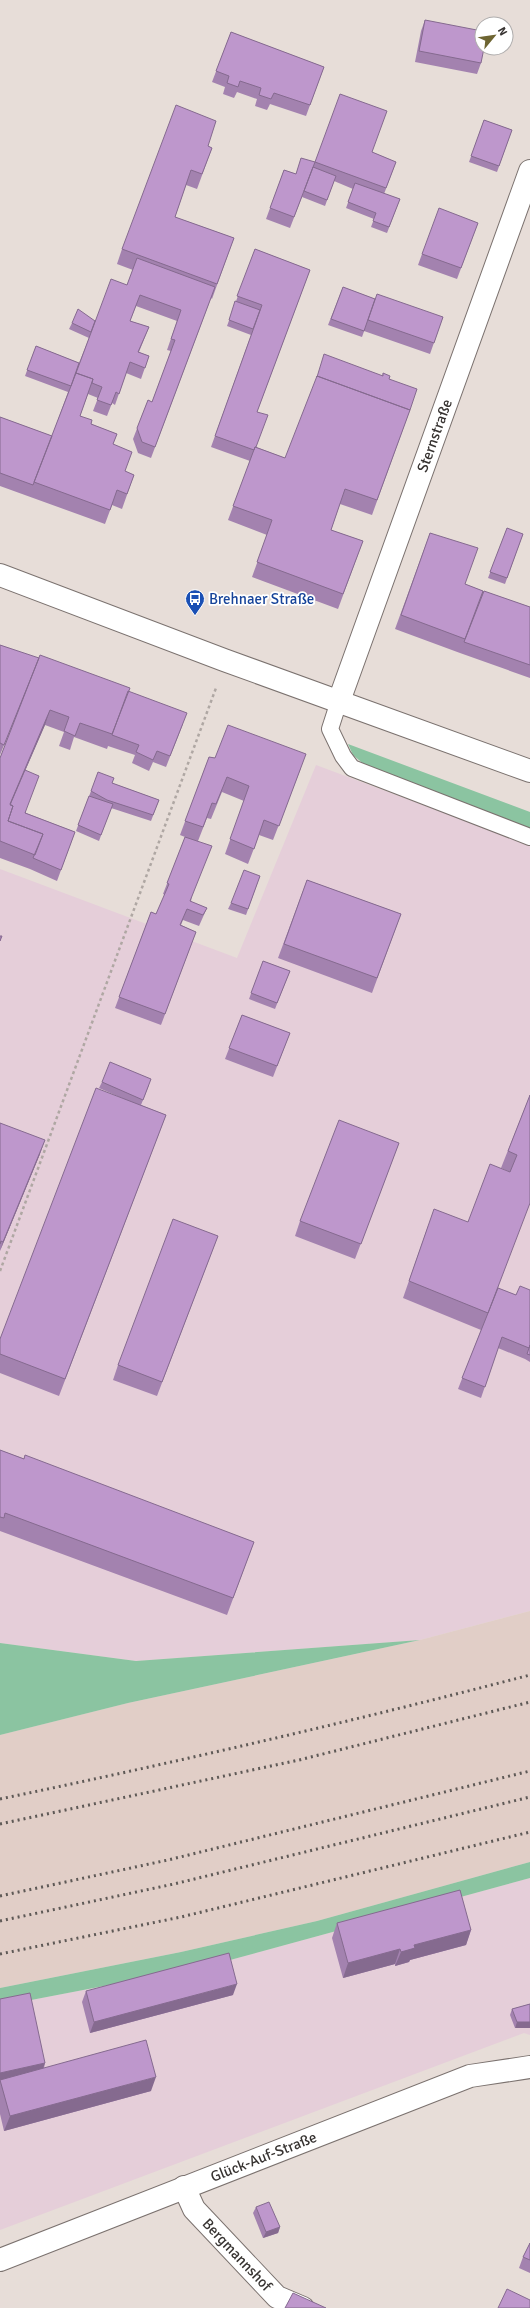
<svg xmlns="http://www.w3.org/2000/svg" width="530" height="2308" font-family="Signika,sans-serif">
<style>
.commercial{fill:#e5ced9}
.built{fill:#e1cec7}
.green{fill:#8bc4a1}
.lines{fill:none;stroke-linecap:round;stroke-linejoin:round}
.lane-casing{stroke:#7b726f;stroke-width:18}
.street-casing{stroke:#7b726f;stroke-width:24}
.primary-casing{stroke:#7b726f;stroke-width:24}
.path{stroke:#afa7a3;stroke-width:2.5;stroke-dasharray:3 3;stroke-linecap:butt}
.lane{stroke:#fff;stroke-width:16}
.street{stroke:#fff;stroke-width:22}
.primary{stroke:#fff;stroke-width:22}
.rail{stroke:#5e5956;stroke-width:3;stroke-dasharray:2 4;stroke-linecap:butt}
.wall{fill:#a382af}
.shaded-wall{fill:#856a8f}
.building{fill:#be97cc;stroke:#856a8f}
.labels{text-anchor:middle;stroke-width:3.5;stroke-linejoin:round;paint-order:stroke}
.street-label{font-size:15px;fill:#373331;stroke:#fff}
.transit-label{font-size:15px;fill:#164399;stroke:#fff;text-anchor:start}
</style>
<rect width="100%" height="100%" fill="#e7ddd8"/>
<path class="commercial" d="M316 765 530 845V1611L420 1640 136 1661 0 1643V869L237 958Z
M530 1878V2035L524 2033 0 2230V2006L208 1966Z"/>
<path class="built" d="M530 1611V1862L317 1921 181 1952 0 1988V1735L128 1703 420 1640Z"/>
<path class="green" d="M348 744 530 812V829L366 766 353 755Z
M420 1640 128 1703 0 1735V1643L136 1661Z
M530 1862V1878L208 1966 0 2006V1988L181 1952 317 1921Z"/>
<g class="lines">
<defs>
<path id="lane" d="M339 701 330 729 343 756 352 768 530 837"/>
<g id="street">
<path id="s1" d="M339 701 530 171"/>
<path id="s2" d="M184 2187 194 2209 277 2297 303 2308"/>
<path id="s3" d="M0 2260 470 2076 530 2067"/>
</g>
<path id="primary" d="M0 575 224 660 530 771"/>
</defs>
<use href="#lane" class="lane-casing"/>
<use href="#street" class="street-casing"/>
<use href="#primary" class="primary-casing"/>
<path class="path" d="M0 1271 216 688"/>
<use href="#lane" class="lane"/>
<use href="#street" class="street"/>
<use href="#primary" class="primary"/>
<path class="rail" d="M0 1799C178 1762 354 1721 530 1675
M0 1824 299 1760 530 1702
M0 1896 168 1860 530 1771
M0 1921 174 1884 530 1797
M0 1954 181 1917 530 1832"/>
</g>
<path class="wall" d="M425 20 481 63 477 74 415 62 421 31Z
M231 32 324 67 306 116 270 104 267 110 255 106 257 99 237 92 234 98 223 94 225 87 212 82Z
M484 120 512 130 497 172 469 162Z
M208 146 212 148 197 189 186 185 175 217 234 238 212 299 211 298 151 458 138 453 133 439 148 400 152 402 171 351 167 350 177 321 136 306 130 321 149 327 139 352 149 356 141 379 126 373 115 405 112 403 107 416 93 411 98 398 88 394 80 416 91 424 117 434 113 444 125 471 134 475 122 509 112 505 105 524 0 486V417L52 436 68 392 25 376 36 346 79 363 89 338 69 329 72 323 95 321 127 285 133 270 117 264 122 249Z
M372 152 396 162 384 194 400 199 387 233 371 227 374 219 346 208 353 189 334 181 325 206 302 197 310 176 290 228 266 219 284 170 296 174 315 162Z
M478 223 457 279 418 265 422 254Z
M255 249 310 270 257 412 256 447 285 458 382 376 383 373 389 379 410 410 372 515 340 504 331 530 363 541 338 609 252 577 267 535 228 520 250 461 211 447 251 335 227 326Z
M343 287 375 299 443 317 430 354 364 331 367 323 362 337 328 325Z
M507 528 523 534 505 584 488 578Z
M430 533 465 584 483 591 530 607V678L460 653 395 629Z
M0 645 128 691 183 724 166 767 153 762 149 771 132 763 135 755 108 746 107 749 74 737 70 750 59 746 64 732 45 725 25 771 26 813 75 832 57 881 30 869 0 858V758L27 688 0 755Z
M209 757 215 758 301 768 273 840 259 835 248 864 225 854 244 801 222 792 211 819 207 818 198 841 191 902 207 908 199 926 183 920 181 925 196 932 161 1025 115 1008 151 912 156 914 165 895 163 894 185 837 180 835Z
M112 783 159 800 151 821 111 808 99 841 76 831 91 791Z
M260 876 246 915 228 909 231 903Z
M307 880 401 914 372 993 278 958Z
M263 961 290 971 275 1009 249 999Z
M242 1015 290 1033 273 1077 225 1059Z
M102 1082 149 1085 141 1105 166 1115 59 1396 0 1373V1339L124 1099 99 1088Z
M530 1095 498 1288 516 1295 530 1290V1362L525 1359 498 1348 481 1398 458 1389 481 1330 403 1298 428 1226 468 1222 510 1172 501 1168Z
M0 1123 40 1154 0 1251Z
M399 1143 355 1259 295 1236 300 1221Z
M218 1236 157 1396 113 1380 118 1365Z
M0 1450 254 1542 227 1615 0 1531Z
M337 1923 471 1930 466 1945 410 1960 409 1962 395 1966V1964L343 1978 332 1938Z
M86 1991 233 1995 90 2033 82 2002Z
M0 1999 45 2063 44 2068 151 2091 4 2131 0 2114Z
M530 2004 515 2028 510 2015 512 2009Z
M256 2207 280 2227 278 2233 263 2238 253 2213Z
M530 2243V2273L519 2268 523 2257Z"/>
<path class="shaded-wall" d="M50 710 45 725 9 808Z
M45 1140 40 1154 0 1251 3 1242Z
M471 1930 466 1945 410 1960 409 1962 395 1966 401 1952 414 1945Z
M400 1949 395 1964 343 1978 348 1963Z
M237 1984 233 1995 90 2033 94 2022Z
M517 2022H530V2028H515Z
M45 2063 41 2074 0 2080V2073Z
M156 2077 151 2091 4 2131 10 2116Z
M280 2227 278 2233 263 2238 266 2232Z"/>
<path class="building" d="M425 20 482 31V48H484L481 63 419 51Z
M231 32 324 67 310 105 274 93 271 99 259 95 261 88 240 81 238 87 227 83 229 76 216 71Z
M340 94 387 111 372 152 396 162 386 188 315 162Z
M176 105 216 121 208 146 212 148 202 174 191 170 175 217 234 238 217 284 122 249Z
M484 120 512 130 499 166 471 156Z
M301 158 315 162 294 217 270 208 284 170 296 174Z
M313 167 336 176 327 200 304 191Z
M355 183 400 199 389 227 373 221 376 213 348 202Z
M439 208 478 223 461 268 422 254Z
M255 249 310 270 257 412 268 415 256 447H255L254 450 215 436 262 305 237 296Z
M137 258 215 287 155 447 142 442 137 428 148 400 152 402 175 340 171 339 181 310 140 295 130 321 149 327 138 352 149 356 145 368 130 362 119 394 116 392 111 405 97 400 102 387 92 383 93 379 76 373 111 279 127 285Z
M343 287 375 299 364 331 331 319Z
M377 294 443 317 434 343 368 320Z
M235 301 260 310 253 329 229 320Z
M78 309 95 321 91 332 72 323Z
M36 346 79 363 71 386 27 370Z
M324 354 383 376V373L390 376 389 379 417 389 410 410 317 376V377Z
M76 373 93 379 80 416 92 420 91 424 117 434 113 444 132 452 125 471 134 475 127 494 117 490 110 510 34 482Z
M317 376 410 410 377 500 345 489 331 530 363 541 343 594 257 562 272 520 233 506 255 447 285 458Z
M0 417 52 436 33 485 0 473Z
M507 528 523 534 507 578 490 572Z
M430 533 478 548 465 584 483 591 465 639 401 615Z
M484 591 530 607V665L464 642Z
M0 645 39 658 4 745 0 743Z
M40 655 130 688 112 734 80 723 75 736 64 731 69 717 50 710 10 804 13 806 8 821 43 834 35 855 0 841V758Z
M128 691 187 713 170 756 157 751 153 760 136 752 139 745 112 735Z
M228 725 306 754 279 826 264 820 254 849 230 839 249 786 227 777 216 804 212 803 203 827 185 821 209 757 215 758Z
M25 770 39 776 25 813 75 832 61 870 33 858 43 834 8 821 13 806 10 805Z
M98 772 114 778 112 783 159 800 153 815 107 800 91 791Z
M89 796 113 804 101 835 78 825Z
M185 837 212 846 190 901 207 908 203 915 187 909 180 925 196 932 165 1014 119 997 151 912 156 914 166 891 169 884 167 883Z
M244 870 260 876 248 909 231 903Z
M307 880 401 914 377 978 284 944Z
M0 936H2L0 941Z
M263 961 290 971 277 1003 251 993Z
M242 1015 290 1033 277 1066 229 1048Z
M110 1062 151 1079 143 1100 102 1082Z
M96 1088 166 1115 65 1379 0 1354V1339Z
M530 1095V1203L488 1313 409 1281 434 1209 468 1222 490 1164 510 1172 517 1155 508 1151Z
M339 1120 399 1143 361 1244 300 1221Z
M0 1123 45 1140 3 1242 1 1241 0 1244Z
M173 1219 218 1236 162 1382 118 1365Z
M520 1286 530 1290V1345L529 1348 502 1337 485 1387 462 1378 498 1288 516 1295Z
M530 1345V1355L527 1354Z
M0 1450 24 1459 25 1455 254 1542 233 1598 5 1513 4 1518 0 1517Z
M460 1890 471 1930 414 1945 415 1948 401 1952 400 1949 348 1963 337 1923Z
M229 1953 237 1984 94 2022 86 1991Z
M30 1993 45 2063 0 2073V1999Z
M530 2004V2022H517L512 2009Z
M146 2040 156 2077 10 2116 0 2080Z
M269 2202 280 2227 266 2232 256 2207Z
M530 2243V2260L523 2257Z
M507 2289 530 2300V2308H498Z
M293 2293 326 2308H285Z"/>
<defs>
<symbol id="bus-pin" viewBox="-11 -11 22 30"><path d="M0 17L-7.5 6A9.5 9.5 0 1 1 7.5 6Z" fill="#1a4fb4" stroke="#fff"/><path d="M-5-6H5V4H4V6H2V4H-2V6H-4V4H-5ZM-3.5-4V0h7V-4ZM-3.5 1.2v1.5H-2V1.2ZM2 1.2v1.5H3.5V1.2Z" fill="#fff"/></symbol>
</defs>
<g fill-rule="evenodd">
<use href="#bus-pin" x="184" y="588" width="22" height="30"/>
</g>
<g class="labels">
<g class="street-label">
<text dy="5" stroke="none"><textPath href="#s1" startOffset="282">Sternstraße</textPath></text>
<text dy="5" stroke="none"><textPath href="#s3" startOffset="283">Glück-Auf-Straße</textPath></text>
<text dy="5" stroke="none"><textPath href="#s2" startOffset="87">Bergmannshof</textPath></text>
</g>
<g class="transit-label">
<text x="209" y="604">Brehnaer Straße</text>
</g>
</g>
<g transform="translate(494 36) rotate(61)"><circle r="19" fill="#ffffff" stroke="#afadad"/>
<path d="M0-3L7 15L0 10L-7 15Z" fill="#6e6532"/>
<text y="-6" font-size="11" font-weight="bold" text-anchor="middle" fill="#373331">N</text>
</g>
</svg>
